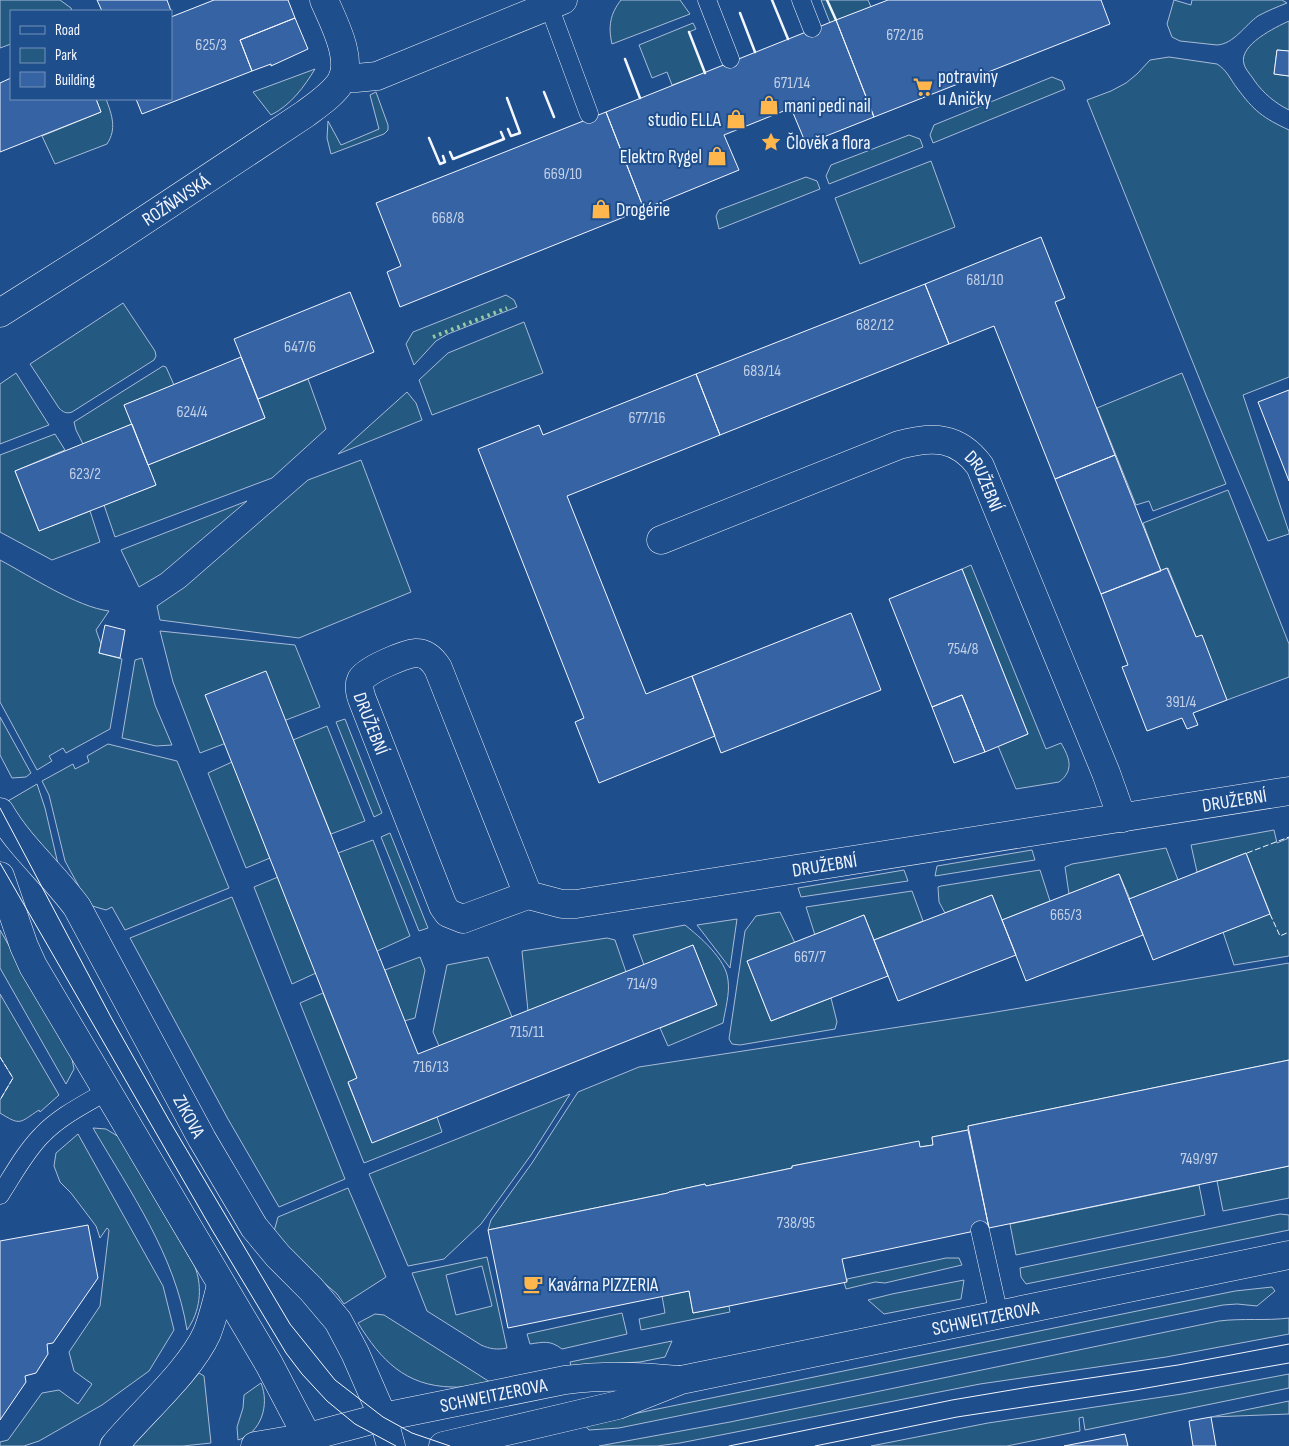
<svg xmlns="http://www.w3.org/2000/svg" width="1289" height="1446" font-family="'Sofia Sans Condensed',sans-serif">
<style>
.green{fill:#245a82;stroke:#a8bbd7;fill-rule:evenodd}
.building{fill:#3563a3;stroke:#f2f6ff}
.lines{fill:none;stroke-linecap:round;stroke-linejoin:round}
.service-casing{stroke:#f2f6ff;stroke-width:19}
.minor-casing{stroke:#f2f6ff;stroke-width:29}
.tertiary-casing{stroke:#f2f6ff;stroke-width:29}
.service{stroke:#1f4e8c;stroke-width:18}
.minor{stroke:#1f4e8c;stroke-width:28}
.tertiary{stroke:#1f4e8c;stroke-width:28}
.tram{stroke:#f2f6ff;stroke-width:1}
.hedge{stroke:#97c8a6;stroke-width:4;stroke-dasharray:2.5 4;stroke-linecap:butt}
.fence{stroke:#f2f6ff;stroke-width:1;stroke-dasharray:6 2.5;stroke-linecap:butt}
.wall{stroke:#f2f6ff;stroke-width:2.5}
.labels{text-anchor:middle;stroke-width:4;stroke-linejoin:round;paint-order:stroke}
.number-label{font-size:16px;fill:#c3d1e8}
.poi-label{font-size:19px;fill:#f2f6ff;stroke:#1f4e8c;text-anchor:start}
.street-label{font-size:19px;fill:#f2f6ff;stroke:#1f4e8c}
</style>
<rect width="100%" height="100%" fill="#1f4e8c"/>
<path class="green" d="M0 0H60L71 8 72 11H11V44L0 48Z
M621 0H680L690 14 612 44C608 27 610 14 621 0Z
M821 0H868L871 7 830 23Z
M1174 0 1191 5 1192 0H1282L1287 3C1277 7 1267 11 1258 16 1245 25 1234 44 1217 45L1180 41 1172 37 1167 24Z
M1289 21V51L1277 50 1274 74 1289 76V110C1275 103 1263 93 1254 80 1251 75 1245 69 1244 64 1238 45 1276 27 1289 21Z
M693 23 696 29 689 32 705 73 672 85 667 72 652 78 639 45Z
M1169 57 1217 64C1227 70 1230 79 1237 88 1254 111 1263 118 1289 130V377L1243 395 1289 532V534L1268 541 1206 395 1087 100 1111 91 1126 83 1137 74 1150 60Z
M315 69C304 87 291 105 271 115L253 92Z
M1052 77 1062 81 1065 89 933 143 930 135 934 125Z
M376 92 388 125V130L384 134 331 154 327 138 328 121 341 145 379 129 370 95Z
M96 99H106C112 115 117 129 107 144L55 164 42 136 101 112Z
M909 135 920 139 923 147 829 184 826 176 831 165Z
M931 161 955 227 860 264 835 198Z
M806 177 817 181 820 189 719 229 716 216 719 210Z
M506 295 514 300 517 307 448 334 436 341 414 365 406 344 413 332Z
M123 303 155 351 156 356 154 360 72 412C66 414 63 412 59 408L30 364Z
M524 322 543 373 432 415 419 380 448 353Z
M163 366 166 367 174 385 124 405 132 424 83 444 76 430 74 422Z
M16 373 49 425 0 444V384Z
M1182 373 1226 484 1153 511 1149 501 1136 505 1097 408Z
M308 379 326 429 272 478 115 537 104 505 156 485 148 465 265 418 258 399Z
M407 392 416 403 422 420 338 454Z
M55 434 65 450 15 471 39 531 90 511 100 542 52 560 0 532V455Z
M361 460 411 592 299 638 160 620 157 606 185 587 308 480Z
M1228 490 1289 644V677L1227 700 1196 637 1168 568 1161 571 1143 523Z
M247 501 161 574 139 587 121 550Z
M0 560C30 576 77 607 109 611L96 630 101 644 99 653 122 659 110 729 66 753 63 748 49 756 52 761 37 770 0 702Z
M971 565 1046 749 1061 743C1069 757 1075 770 1059 782L1016 789 998 746 1028 734 962 569Z
M160 631 295 645 320 707 200 753 173 682Z
M142 658 155 705 172 745 156 746 122 738 135 660Z
M0 717 31 773 26 777 12 778 0 755Z
M345 719 382 813 374 817 336 722Z
M327 726 365 821 331 834 293 740Z
M108 744 177 761 229 888 125 930 112 907 106 910 89 905 65 861 49 795 42 781 73 764 75 769 89 762 87 756Z
M232 762 270 858 246 868 208 773Z
M37 784 45 808 58 864 19 818 8 801Z
M1274 830 1277 843 1289 838V956L1234 965 1223 932 1270 913 1246 853 1197 872 1191 845Z
M390 833 428 928 419 931 381 837Z
M373 840 410 936 377 951 338 853Z
M1166 848 1178 880 1130 899 1119 874 1069 894 1065 867 1072 864Z
M1032 850 1035 860 935 876 937 866Z
M904 870 908 881 801 897 798 888Z
M1040 870 1050 901 1002 920 992 895 945 913 939 902 938 887 941 886Z
M278 877 316 973 292 984 254 887Z
M912 891 923 921 874 940 864 915 815 935 806 907Z
M232 897 345 1179 279 1207 228 1119 130 938Z
M780 912 795 943 747 961 771 1021 831 998 837 1022 835 1029 740 1045 732 1044 729 1039 745 931 756 916Z
M737 919 730 968 697 925Z
M685 925C700 937 726 959 728 980 730 994 725 1010 723 1023L668 1046 660 1028 717 1005 693 945 644 965 633 935Z
M0 930 71 1054 74 1069 66 1084 0 968Z
M607 938 615 940 626 972 528 1011 522 951Z
M420 957 425 970 415 1018 404 1021 385 970Z
M488 957 512 1017 439 1046 433 1032 447 965Z
M1289 963V1060L968 1126V1130L932 1137 933 1145 829 1159 792 1166V1168L706 1186 705 1184 669 1192 668 1193 488 1230 491 1220 532 1163 578 1092 639 1067 990 1013Z
M323 993 357 1078 348 1083 372 1142 437 1117 442 1132 364 1163 300 1003Z
M0 994 59 1095 40 1112 39 1110C19 1123 21 1126 0 1113V1100L13 1078 0 1057Z
M570 1094 531 1155 481 1224 444 1259 408 1266 369 1174Z
M93 1128 106 1129 119 1137 195 1267C203 1288 200 1312 187 1330 175 1255 131 1193 93 1128Z
M78 1134 163 1286 174 1330 149 1371 102 1405 39 1441 24 1446H0V1442L8 1440 42 1393 59 1390 78 1404 92 1384 74 1371 69 1352 100 1306 109 1230 107 1228 100 1238 96 1226 71 1193 60 1182 54 1166 56 1153Z
M1289 1166V1198L1223 1211 1217 1181Z
M1199 1185 1205 1215 1016 1255 1010 1224Z
M348 1188 386 1277 344 1304 337 1294 301 1263 273 1235 278 1217Z
M1280 1214 1289 1215V1230L1026 1284 1021 1277 1020 1268Z
M487 1257 507 1348C497 1350 490 1349 481 1345L427 1311 412 1273ZM482 1266 492 1306 456 1315 446 1275Z
M946 1258H959L962 1265 885 1283 875 1282 846 1289 844 1282 847 1281V1279Z
M964 1280 961 1299 884 1314 868 1300 892 1294Z
M1272 1287 1275 1291 1257 1306 1237 1304 1223 1305 619 1428 589 1430 584 1424 1235 1291Z
M689 1291 693 1313 729 1306 730 1312 641 1330 639 1319 665 1313 662 1296Z
M622 1313 627 1334 562 1349C550 1340 544 1342 530 1344L527 1334Z
M375 1314 384 1315 490 1382C477 1384 464 1388 452 1387 405 1386 381 1360 358 1323Z
M1289 1318V1334L1166 1357 980 1384 680 1443 657 1446H599L730 1422 1219 1321C1243 1318 1266 1321 1289 1318Z
M672 1341 665 1357 640 1362 571 1366 570 1362Z
M199 1373 204 1376 211 1443 183 1446H133V1445C155 1421 179 1398 199 1373Z
M1289 1374V1388L1085 1430 1083 1417 1079 1418 1080 1431 1007 1446H871L988 1423 1182 1394Z
M261 1383C270 1405 261 1433 238 1440L237 1427 243 1408 244 1395Z
M1289 1401V1414L1211 1417Z"/>
<path class="building" d="M97 0H167L171 11H102Z
M214 0H288L295 18 240 40 252 71 142 114 136 99H171V17Z
M888 0H1101L1110 24 874 117 836 20Z
M295 18 308 49 271 66V64L252 71 240 40Z
M836 20 874 117 806 144 791 108 724 135 739 170 644 209 606 112Z
M1277 50 1289 51V76L1274 74Z
M11 78V99H96L101 112 0 152V83Z
M606 112 644 209 400 307 387 272 401 266 376 203Z
M1041 237 1065 298 1055 302 1115 455 1055 479 994 326 949 344 925 284Z
M925 284 949 344 720 435 696 374Z
M350 292 374 352 258 399 234 339Z
M241 357 265 418 148 465 124 405Z
M696 374 720 435 567 496 646 694 692 676 715 736 599 783 575 722 584 718 478 449 539 425 543 435Z
M1289 390V481L1258 402Z
M132 424 156 485 39 531 15 471Z
M1115 455 1161 571 1101 594 1055 479Z
M1167 568 1196 637 1202 635 1227 700 1193 713 1198 725 1187 729 1182 718 1147 731 1122 667 1128 665 1101 594Z
M962 569 1028 734 985 752 962 695 932 707 889 599Z
M851 613 881 690 721 753 692 676Z
M105 625 125 630 120 658 99 653Z
M266 671 418 1054 693 945 717 1005 372 1143 348 1082 357 1078 205 695Z
M962 695 985 752 954 763 932 707Z
M1246 853 1270 914 1153 960 1129 899Z
M1119 874 1143 935 1026 981 1002 920Z
M992 895 1016 955 898 1001 874 940Z
M864 915 888 976 771 1021 747 961Z
M1289 1060V1166L989 1228 968 1126Z
M968 1130 989 1228 842 1259 847 1282 729 1306 693 1313 689 1291 508 1328 488 1230 668 1193 669 1192 705 1184 706 1186 792 1168V1166L919 1141 920 1147 933 1145 932 1137Z
M88 1225 98 1278 53 1343 47 1344 48 1354 36 1373 25 1376 26 1382 0 1420V1241Z
M1211 1417 1216 1446H1193L1189 1421Z
M1125 1434 1128 1446H1064Z"/>
<g class="lines">
<defs>
<path id="service" d="M707 0 730 59
M801 0 812 28
M549 6 589 114
M0 1195C13 1175 25 1152 42 1135 60 1116 85 1104 107 1091
M980 1230 999 1315"/>
<g id="minor">
<path d="M343 78H356L377 76 563 0"/>
<path id="s1" d="M0 313 98 251 305 114C317 105 332 95 340 83 355 61 333 21 324 0"/>
<path id="s2" d="M661 540 899 445C933 436 958 436 980 466L1106 773 1122 818"/>
<path id="s3" d="M528 895 438 668C433 660 427 653 416 653 405 654 365 670 361 680 358 686 360 693 362 699L443 906 448 913 463 919 528 895 562 904H576L1289 791"/>
<path d="M383 1417 391 1446"/>
</g>
<g id="tertiary">
<path id="s4" d="M0 812C20 847 53 874 77 907L202 1139 254 1227 278 1256 311 1289 338 1321 355 1353 383 1417"/>
<path d="M0 876 24 946 33 966 269 1364 312 1446"/>
<path d="M114 1446C141 1413 190 1371 207 1333 213 1318 217 1301 221 1285"/>
<path id="s5" d="M255 1446 308 1437 383 1417 565 1380C603 1375 640 1376 678 1380"/>
<path id="s6" d="M443 1446 618 1405 681 1380 1289 1255"/>
</g>
</defs>
<use href="#service" class="service-casing"/>
<use href="#minor" class="minor-casing"/>
<use href="#tertiary" class="tertiary-casing"/>
<use href="#service" class="service"/>
<use href="#minor" class="minor"/>
<use href="#tertiary" class="tertiary"/>
<path class="tram" d="M0 808 112 1019 169 1120 290 1324 335 1380 383 1417 412 1433 450 1446
M0 863 212 1230 286 1353 302 1374 327 1401 355 1424 396 1446
M729 1446 952 1400 1029 1387 1178 1365 1289 1344
M815 1446 957 1417 1135 1390 1289 1363"/>
<path class="hedge" d="M433 337 507 308"/>
<path class="fence" d="M1247 853 1289 837
M1270 914 1280 936 1289 932
M0 1057 13 1078 0 1100"/>
<path class="wall" d="M772 0 788 39
M827 0 836 20
M740 13 755 52
M689 32 705 73
M625 59 640 98
M544 92 554 117
M507 98 520 133 511 136 508 129
M429 138 440 164 445 162 443 156
M450 152 453 159 504 139 501 132"/>
</g>
<defs>
<symbol id="supermarket-bare" viewBox="-9 -9 18 18"><path d="M-6-5.5h2.5l.6 2H6L4.5 2H-2.5L-4.4-4H-6ZM-1.5 3.2a1.3 1.3 0 1 0 .1 0ZM3 3.2a1.3 1.3 0 1 0 .1 0Z" fill="#ffb74d" stroke="#1f4e8c" stroke-width="2.5" paint-order="stroke"/></symbol>
<symbol id="shop-bare" viewBox="-9 -9 18 18"><path d="M-5-2.5h2.3a2.7 3.5 0 0 1 5.4 0H5L5.5 6h-11ZM-1.5-2.5h3a1.5 2.3 0 0 0-3 0Z" fill="#ffb74d" stroke="#1f4e8c" stroke-width="2.5" paint-order="stroke"/></symbol>
<symbol id="sight-bare" viewBox="-9 -9 18 18"><path d="M0-6L1.8-2.2L6-1.7L2.9 1.2L3.7 5.4L0 3.3L-3.7 5.4L-2.9 1.2L-6-1.7L-1.8-2.2Z" fill="#ffb74d" stroke="#1f4e8c" stroke-width="2.5" paint-order="stroke"/></symbol>
<symbol id="cafe-bare" viewBox="-9 -9 18 18"><path d="M-5.5-4.5H6V0H3Q3 3.5 0 3.5H-2.5Q-5.5 3.5-5.5 0ZM3-3.2v2h1.7v-2ZM-6 4.5H4V6H-6Z" fill="#ffb74d" stroke="#1f4e8c" stroke-width="2.5" paint-order="stroke"/></symbol>
</defs>
<g fill-rule="evenodd">
<use href="#supermarket-bare" x="909" y="73" width="28" height="28"/>
<use href="#shop-bare" x="755" y="91" width="28" height="28"/>
<use href="#shop-bare" x="722" y="105" width="28" height="28"/>
<use href="#sight-bare" x="757" y="128" width="28" height="28"/>
<use href="#shop-bare" x="703" y="142" width="28" height="28"/>
<use href="#shop-bare" x="587" y="195" width="28" height="28"/>
<use href="#cafe-bare" x="519" y="1270" width="28" height="28"/>
</g>
<g class="labels">
<g class="number-label">
<text x="905" y="40">672/16</text>
<text x="211" y="50">625/3</text>
<text x="792" y="88">671/14</text>
<text x="563" y="179">669/10</text>
<text x="448" y="223">668/8</text>
<text x="985" y="285">681/10</text>
<text x="875" y="330">682/12</text>
<text x="300" y="352">647/6</text>
<text x="762" y="376">683/14</text>
<text x="192" y="417">624/4</text>
<text x="647" y="423">677/16</text>
<text x="85" y="479">623/2</text>
<text x="963" y="654">754/8</text>
<text x="1181" y="707">391/4</text>
<text x="1066" y="920">665/3</text>
<text x="810" y="962">667/7</text>
<text x="642" y="989">714/9</text>
<text x="527" y="1037">715/11</text>
<text x="431" y="1072">716/13</text>
<text x="1199" y="1164">749/97</text>
<text x="796" y="1228">738/95</text>
</g>
<g class="poi-label">
<text x="938" y="83">potraviny<tspan x="938" dy="22">u Aničky</tspan></text>
<text x="784" y="112">mani pedi nail</text>
<text x="721" y="126" text-anchor="end">studio ELLA</text>
<text x="786" y="149">Člověk a flora</text>
<text x="702" y="163" text-anchor="end">Elektro Rygel</text>
<text x="616" y="216">Drogérie</text>
<text x="548" y="1291">Kavárna PIZZERIA</text>
</g>
<g class="street-label">
<text dy="7" stroke="none"><textPath href="#s1" startOffset="209">ROŽŇAVSKÁ</textPath></text>
<text dy="7" stroke="none"><textPath href="#s2" startOffset="362">DRUŽEBNÍ</textPath></text>
<text dy="7" stroke="none"><textPath href="#s3" startOffset="380">DRUŽEBNÍ</textPath></text>
<text dy="7" stroke="none"><textPath href="#s3" startOffset="1386">DRUŽEBNÍ</textPath></text>
<text dy="7" stroke="none"><textPath href="#s3" startOffset="971">DRUŽEBNÍ</textPath></text>
<text dy="7" stroke="none"><textPath href="#s4" startOffset="360">ZIKOVA</textPath></text>
<text dy="7" stroke="none"><textPath href="#s6" startOffset="558">SCHWEITZEROVA</textPath></text>
<text dy="7" stroke="none"><textPath href="#s5" startOffset="244">SCHWEITZEROVA</textPath></text>
</g>
</g>
<rect x="10" y="10" width="162" height="90" fill="#1f4e8c" stroke="#7391ba"/>
<rect x="20" y="26" width="25" height="8" fill="#1f4e8c" stroke="#7391ba"/>
<text x="55" y="35" font-size="15" fill="#f2f6ff">Road</text>
<rect x="20" y="48" width="25" height="15" fill="#245a82" stroke="#7391ba"/>
<text x="55" y="60" font-size="15" fill="#f2f6ff">Park</text>
<rect x="20" y="72" width="25" height="15" fill="#3563a3" stroke="#7391ba"/>
<text x="55" y="85" font-size="15" fill="#f2f6ff">Building</text>
</svg>
